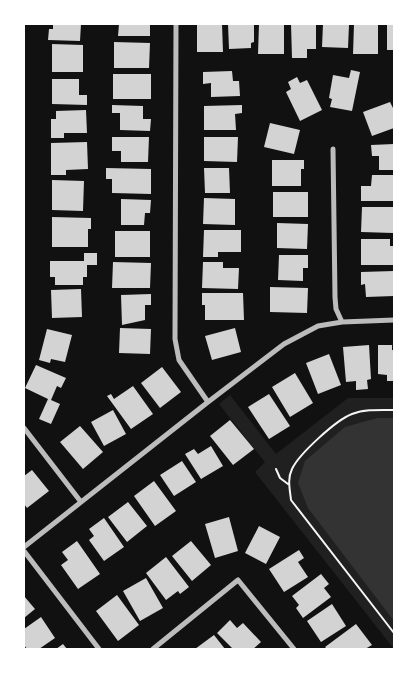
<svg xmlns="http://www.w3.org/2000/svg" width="418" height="673" font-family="'Roboto Serif',serif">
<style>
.green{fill:#202020}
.water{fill:#333}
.building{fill:#d3d3d3}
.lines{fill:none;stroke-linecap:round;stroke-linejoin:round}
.path{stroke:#f5f5f5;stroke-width:2}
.minor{stroke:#bcbcbc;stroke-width:5}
</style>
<rect width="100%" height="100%" fill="#111"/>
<path class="green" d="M230 395 276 454 348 398H394V649L255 472 265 462 219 404Z"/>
<path class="water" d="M377 418H394V621L308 508 298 483 305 461 345 427Z"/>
<path class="building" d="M53 24H81L80 41 48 40 49 29H53Z
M119 24H150V36H118Z
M197 24H222L223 52H197Z
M228 24H254V42L251 43V48L229 49Z
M259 24H284V54H258Z
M291 24H316V49H307V58H292Z
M323 24 349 25 348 48 322 47Z
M354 24H378V54H353Z
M387 24H394V50H387Z
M114 42 150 43 149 68H114Z
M52 44 83 45V72H52Z
M351 70 360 72 352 111 330 107 332 99 329 98 333 75 349 78Z
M232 71 233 81H239L240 96 211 97V83L203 84V72Z
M113 74H151V99H113Z
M297 77 300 83 307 80 322 110 300 121 286 92 291 89 288 82Z
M52 79H79V95H87V105L52 104Z
M390 102 393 108H394V128L372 136 363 112Z
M112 105 143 106V119H151L150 131 120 130V113H112Z
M242 105V113L235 114 236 130H204V106Z
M86 110 87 133H64V138H51V119H56V111Z
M270 123 300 130 294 154 264 147Z
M112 137H149L148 162H121V151H112Z
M204 137H238L237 162 204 161Z
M87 142 88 169 66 170V175H51V143Z
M394 144V170H379V156H372L371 145Z
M272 160H304V169H301V186H272Z
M106 168 151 169V194L112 193V179H106Z
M204 168H229L230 193H205Z
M372 175H394V201H361V186H371Z
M52 180 84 181 83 211 52 210Z
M273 192H308V217H273Z
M204 198 235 199V225L203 224Z
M121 199 151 200 150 213H145L144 225H121Z
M362 207H393V233L361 232Z
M52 217 91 218V229H88V247H52Z
M277 223 308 224 307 249 277 248Z
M204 230H241V252H218V257H203Z
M115 231H150V257H115Z
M361 239H390V246H394V265H361Z
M84 253H97V265H87V277H83V285H55V277H50V261H84Z
M279 255H308V268H303V281L278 280Z
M113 262 151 263 150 288H112Z
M203 262H223V268H239L238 289 202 288Z
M394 271V296L366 297 365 284 361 285V272Z
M270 287 308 288 307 313 270 312Z
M81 289 82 317 52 318 51 290Z
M202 293H243L244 320H205V305H202Z
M151 294V305H145V320L122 325 121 295Z
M120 328 151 329 150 354 119 353Z
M235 328 241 352 212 360 205 336Z
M47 329 72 335 65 362 51 359 50 363 39 360Z
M369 345 371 379 367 380 368 389 356 390V381L346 382 343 347Z
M378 345H392V350H394V381H387V375L378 374Z
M329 354 341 385 318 394 306 363Z
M36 365 66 378 61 388 57 386 51 400 60 404 51 424 39 419 48 399 25 388Z
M162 367 181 392 160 408 141 383Z
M295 373 313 403 290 417 272 387Z
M133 386 153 414 131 429 107 396 111 394 114 399Z
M269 394 290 426 269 439 248 407Z
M113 410 126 434 104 446 91 422Z
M230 420 254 449 233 465 210 436Z
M80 426 103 452 83 469 60 442Z
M211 446 223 466 201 479 185 454 194 449 198 454Z
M182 461 196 482 174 496 160 475Z
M32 470 49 491 27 508 24 504V476Z
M154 481 176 511 155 526 134 496Z
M128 502 147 526 127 542 108 517Z
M229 517 238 551 215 558 205 524Z
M104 518 124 547 104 561 89 540 94 536 89 529Z
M259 526 280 537 266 564 245 553Z
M77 541 100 574 78 589 61 565 68 560 62 552Z
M191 541 211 565 192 581 172 556Z
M299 550 304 558 298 562 308 577 284 592 269 569Z
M166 557 189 587 180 594 178 591 166 600 146 573Z
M321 574 329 584 324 588 331 597 303 618 296 608 299 605 292 596Z
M146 578 163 608 140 621 123 591Z
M117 595 139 625 118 641 96 611Z
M24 596 35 609 24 618Z
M332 604 346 626 321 642 307 621Z
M41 617 55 638 39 649H27L24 645V629Z
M230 620 237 628 243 623 261 642 253 649H233L217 633Z
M356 624 372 645 365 649H327L325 647Z
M214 635 225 649H195Z
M63 644 67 649H56Z"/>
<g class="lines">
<path class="path" d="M394 410C380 410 365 409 352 414 336 420 299 454 292 469 287 479 290 490 291 500L394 633
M276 469 280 478 288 484"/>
<path class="minor" d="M176 24 175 339 179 360 208 402
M333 149 335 297 336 309 342 322
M24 428 81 502
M24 547 208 402 284 344 318 326 342 322 394 320
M24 551 99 649
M153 649 238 580 294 649"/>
</g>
<rect width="418" height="673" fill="none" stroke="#ffffff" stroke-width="50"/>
</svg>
